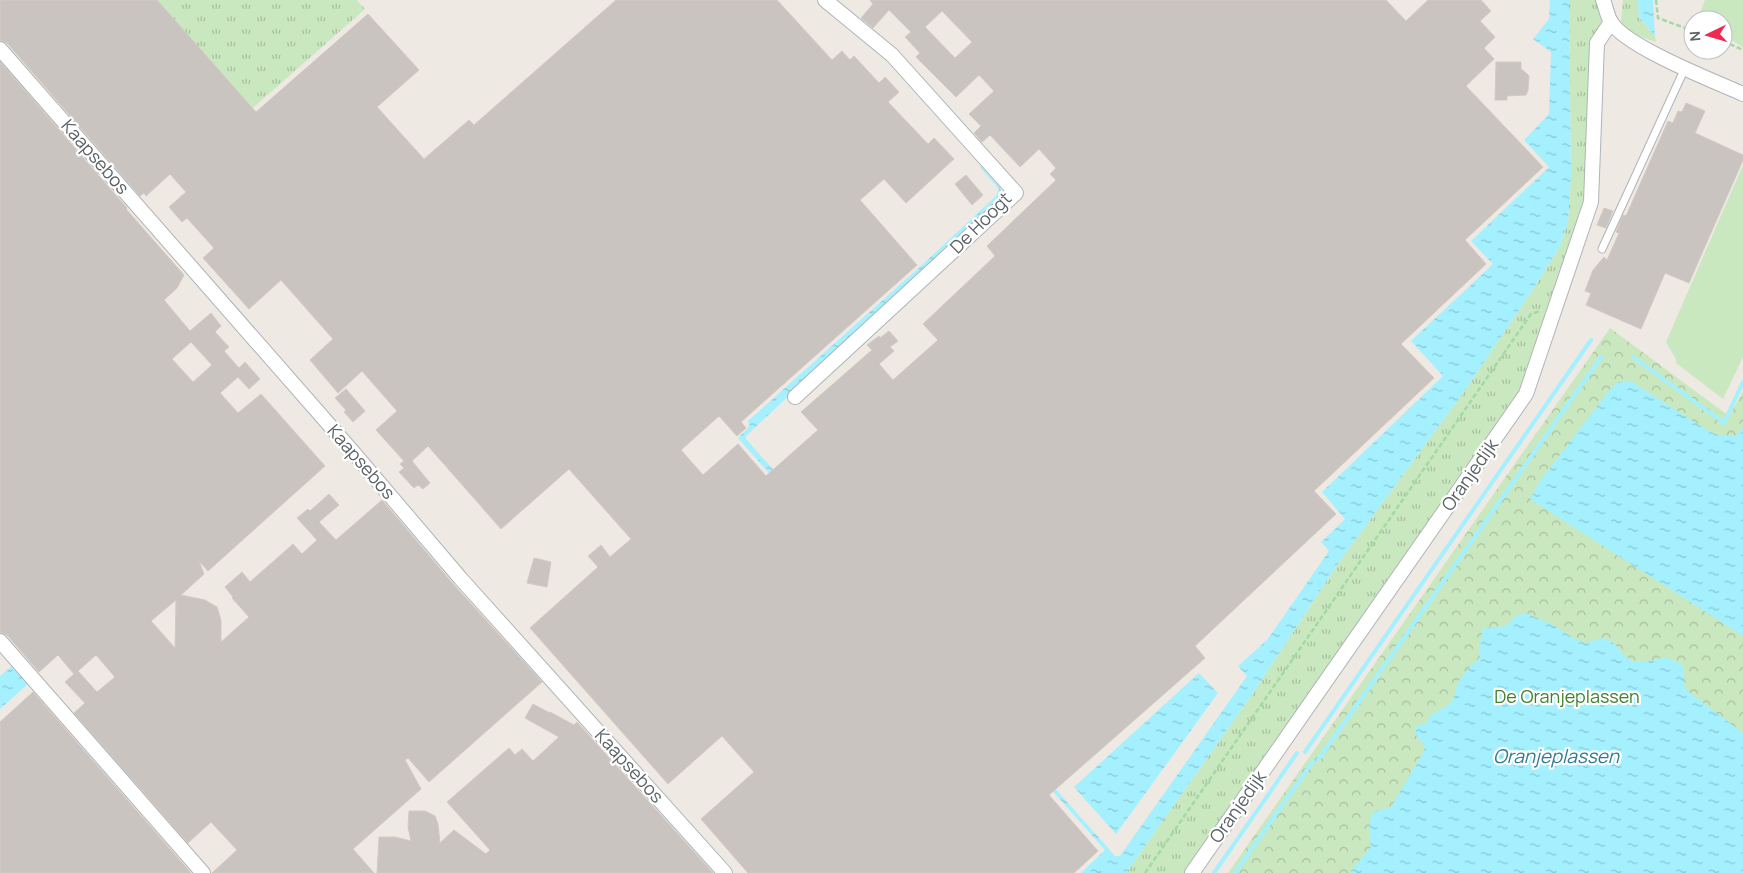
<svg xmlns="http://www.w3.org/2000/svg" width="1743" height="873" font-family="Manrope,sans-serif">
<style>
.grass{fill:url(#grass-tufts)}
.park{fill:url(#park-crowns)}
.pitch{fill:#cae8bf}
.water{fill:url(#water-ripples)}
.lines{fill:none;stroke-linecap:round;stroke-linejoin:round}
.stream{stroke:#a4f0ff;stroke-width:4}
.building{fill:#cac4c1;stroke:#d4c9c2;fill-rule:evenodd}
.service-casing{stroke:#afb4b7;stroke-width:9}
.minor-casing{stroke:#afb4b7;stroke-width:16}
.path{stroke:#a2daa2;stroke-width:2.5;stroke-dasharray:5 2.5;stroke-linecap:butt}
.service{stroke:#fff;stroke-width:7}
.minor{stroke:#fff;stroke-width:14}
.labels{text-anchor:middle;stroke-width:4.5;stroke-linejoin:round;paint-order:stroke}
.street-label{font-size:18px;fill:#5c6265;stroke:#fff}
.park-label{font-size:18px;fill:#428030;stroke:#fff}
.water-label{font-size:19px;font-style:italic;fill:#337b91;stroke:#fff}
</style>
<defs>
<pattern id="grass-tufts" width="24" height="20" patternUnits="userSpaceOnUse" patternTransform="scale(1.25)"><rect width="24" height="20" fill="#cae8bf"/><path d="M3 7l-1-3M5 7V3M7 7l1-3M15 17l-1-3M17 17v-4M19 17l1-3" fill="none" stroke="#a7bf9f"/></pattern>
<pattern id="park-crowns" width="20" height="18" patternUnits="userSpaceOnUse" patternTransform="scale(1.25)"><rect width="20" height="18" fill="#cae8bf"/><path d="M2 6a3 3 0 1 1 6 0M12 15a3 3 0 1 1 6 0" fill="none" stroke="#a7bf9f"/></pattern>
<pattern id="water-ripples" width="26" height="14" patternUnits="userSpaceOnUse" patternTransform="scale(1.25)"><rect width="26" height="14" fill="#a4f0ff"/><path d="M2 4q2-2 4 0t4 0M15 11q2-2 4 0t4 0" fill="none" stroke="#89c6d2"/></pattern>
</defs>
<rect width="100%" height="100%" fill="#efe9e4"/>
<path class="grass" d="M156 0H357L365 9 253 108Z
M1569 0H1599L1604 14 1592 48 1587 192 1526 385 1190 873H1126L1253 693 1339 562 1463 393 1530 294 1560 246 1568 222 1571 175Z
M1623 0H1638L1639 17 1655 36 1656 42 1625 31 1621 21Z"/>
<path class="park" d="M1610 328 1729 416 1743 391V873H1228Z"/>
<path class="pitch" d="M1705 0H1743V47L1723 35V20H1697Z
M1743 165V357L1723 399 1676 363V359L1666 342Z"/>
<path class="water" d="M1550 0H1569V8L1571 175 1568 222 1560 246 1530 294 1463 393 1339 562 1253 693 1126 873H1081L1105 850 738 438 749 427 748 421 923 264 996 196 999 189 980 167 982 165 1000 186 1001 192 998 198 746 436V439L1115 856H1120L1247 676 1238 666 1267 640 1329 551 1321 542 1345 519 1322 492 1443 376 1411 341 1493 264 1471 241 1549 167 1524 140 1549 114 1551 52 1533 39 1549 19Z
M1638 0H1653L1655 36 1639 17Z
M1624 381 1632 382 1707 430 1720 436H1735L1743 428V636L1530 499 1540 481 1611 388 1617 383Z
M1526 613 1555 626 1573 638 1585 643 1602 638C1606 639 1610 640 1613 643 1622 650 1624 660 1638 662 1657 663 1663 650 1683 666L1685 689 1743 733V873H1349L1371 847C1370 838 1366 816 1376 811 1380 809 1386 810 1391 807L1425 749C1422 738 1402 727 1427 723 1430 710 1442 712 1450 703 1456 698 1455 688 1459 681 1464 672 1473 664 1480 657L1479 649 1483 628 1507 626 1515 616Z
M12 666 29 683 0 709V676Z
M1199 673 1218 693 1116 834 1074 787Z"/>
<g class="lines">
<path class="stream" d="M1633 357 1724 423 1743 382
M1305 752 1591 340
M1318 760 1601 357
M1214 873 1297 753
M1235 873 1313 761"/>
</g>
<path class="building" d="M0 0H157L256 112 368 14 419 70 377 107 424 159 469 120 474 125 616 0H777L832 60 842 51 850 60 854 56 879 83 885 77 899 92 888 102 928 144 934 138 954 159 906 203 884 179 860 200 917 265 741 422 746 428 737 436 719 416 681 450 703 475 738 444 766 476 818 430 801 412 872 350 867 345 879 336 880 338 889 331 898 341 890 347 894 351 879 364 893 380 938 340 923 324 995 256 987 246 1056 180 1050 174 1056 168 1039 149 1020 167 990 135 982 142 974 133 981 126 969 114 994 91 979 75 956 97 916 57 920 53 905 37 911 32 889 10 873 28 861 18 873 4 870 0H1386L1406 21 1428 0H1481L1491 11 1480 21 1495 37 1484 48 1494 59 1466 86 1543 167 1465 240 1486 264 1401 344 1434 378 1314 491 1336 514 1195 646 1205 658 1049 795 1098 851 1074 873H748L701 819 754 772 722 736 668 784 530 628 598 567 588 556 601 545 610 557 631 539 569 469 501 529 428 446 412 461 430 483 423 489 418 485 414 488 399 472 404 468 400 464 404 461 376 430 397 411 362 371 338 393 310 360 333 339 281 280 249 309 203 258 214 248 187 218 182 222 169 207 186 192 170 174 146 196 144 193 140 196 7 43 0 40ZM942 11 972 42 955 58 925 27Z
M0 62 127 208 126 209 184 275 177 288 164 300 190 331 211 313 221 326 215 332 229 347 224 351 239 368 245 362 260 379 249 389 238 377 220 393 238 413 261 394 325 466 208 571 199 561 204 574 181 595 205 600 217 607 221 620V642L249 617 232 598 233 597 225 587 242 572 250 582 293 544 302 554 317 540 297 518 308 509 310 511 329 494 339 505 319 522 336 540 382 500 454 585 542 682 429 782 408 758 405 760 421 789 353 849 374 873H212L237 850 211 822 188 843 74 713 85 703 65 682 74 674 58 655 39 672 7 635 0 632ZM191 342 212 365 193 382 172 359ZM176 600 175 648 151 621ZM96 655 115 677 97 692 78 671Z
M1496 62H1521V69L1525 72 1529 76 1528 90 1526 95 1507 96V100H1495Z
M1686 103 1705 111 1695 133 1743 155V160L1689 283 1665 273 1641 329 1586 305 1591 293 1585 291 1593 270 1604 257 1607 260 1619 233 1616 232 1623 215 1626 216 1668 121 1673 123 1678 111 1682 112Z
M966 175 983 195 972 205 955 184Z
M1604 208 1613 211 1606 228 1597 225Z
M346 389 365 411 353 422 344 412 346 410 335 398Z
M534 558 551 562 547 587 527 583Z
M33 692 191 873H0V722Z
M533 704 550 713V712L574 725 577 722 713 873H377L379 837H395L411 841 408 827 409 811H425L435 816 438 824 440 843 454 830 486 854 490 850 447 802 509 748 515 755 522 749 533 761 559 737 525 718Z"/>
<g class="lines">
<defs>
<path id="service" d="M1602 249 1685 68"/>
<path id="minor" d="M1603 0C1606 7 1607 16 1611 22 1626 47 1714 81 1743 94
M0 49 353 452 461 579 725 873
M795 397 1016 193 892 55 825 0
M0 641 203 873
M1192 873 1526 394 1591 202 1597 43 1611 22"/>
</defs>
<use href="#service" class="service-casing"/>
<use href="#minor" class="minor-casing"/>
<path class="path" d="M1656 0 1658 18 1693 31
M1723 41 1743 50
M1145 873 1531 314 1540 311"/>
<use href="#service" class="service"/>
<use href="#minor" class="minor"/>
</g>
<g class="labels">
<g class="street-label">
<text transform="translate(95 157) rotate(49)" y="6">Kaapsebos</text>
<text transform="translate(981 223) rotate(-45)" y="6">De Hoogt</text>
<text transform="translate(361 462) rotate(49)" y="6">Kaapsebos</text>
<text transform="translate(1470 475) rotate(-55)" y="6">Oranjedijk</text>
<text transform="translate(629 766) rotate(48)" y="6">Kaapsebos</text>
<text transform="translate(1238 807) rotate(-55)" y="6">Oranjedijk</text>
</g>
<g class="park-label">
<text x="1567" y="703">De Oranjeplassen</text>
</g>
<g class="water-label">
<text x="1556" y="763">Oranjeplassen</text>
</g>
</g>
<g transform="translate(1708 35) rotate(265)"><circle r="24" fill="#ffffff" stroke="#bec0c1"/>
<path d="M0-4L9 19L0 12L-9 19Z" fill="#f02950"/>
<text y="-8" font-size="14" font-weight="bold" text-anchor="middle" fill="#5c6265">N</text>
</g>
</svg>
